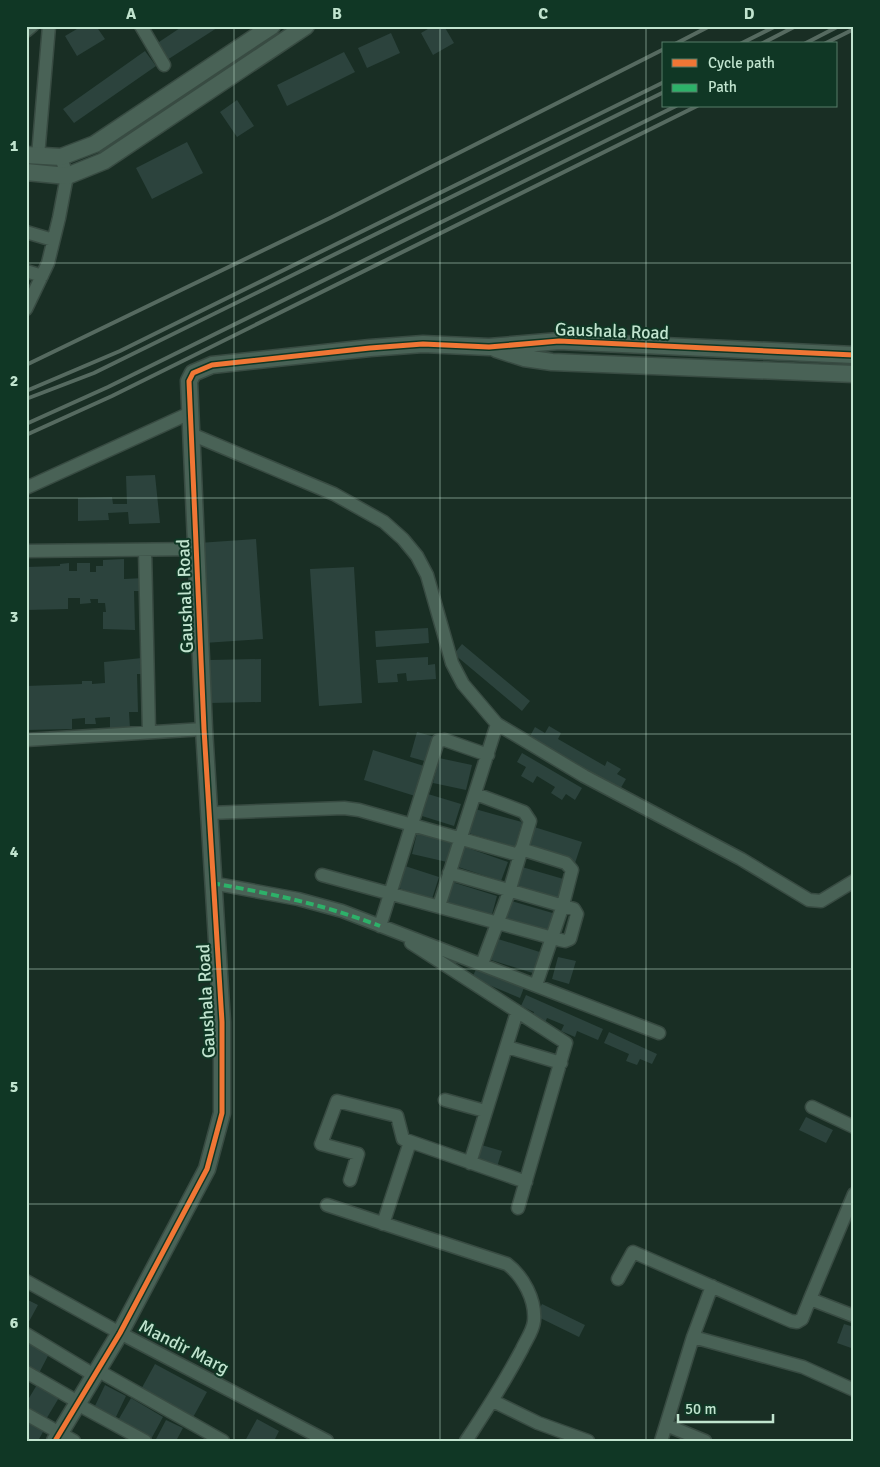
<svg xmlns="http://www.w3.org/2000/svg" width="880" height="1467" font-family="Signika,sans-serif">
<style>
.building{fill:#2c433d}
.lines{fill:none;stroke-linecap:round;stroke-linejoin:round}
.minor-casing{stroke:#384b42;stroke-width:15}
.tertiary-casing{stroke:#384b42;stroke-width:19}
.minor{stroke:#496256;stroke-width:12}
.tertiary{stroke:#496256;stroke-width:16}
.rail{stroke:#566a60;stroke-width:4}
.quiet{stroke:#2db169;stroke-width:4;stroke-dasharray:8 4;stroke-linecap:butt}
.cycleway-casing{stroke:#103725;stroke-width:8}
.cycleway{stroke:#f07635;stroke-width:5}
.grid{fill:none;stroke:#c1e4cf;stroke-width:1;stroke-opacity:0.55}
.labels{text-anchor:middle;stroke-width:4;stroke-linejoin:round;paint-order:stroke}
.street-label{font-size:18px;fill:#c1e4cf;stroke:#103725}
.neatline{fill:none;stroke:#c1e4cf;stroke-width:2}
.grid-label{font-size:16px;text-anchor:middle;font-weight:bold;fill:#c1e4cf}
</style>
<rect width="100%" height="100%" fill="#192e24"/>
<path class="building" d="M82 26H96L105 39 77 56 65 36Z
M183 26H220L167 60 156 44Z
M433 26H444L454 43 433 55 421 33Z
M391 33 400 53 367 68 358 48Z
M145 51 156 66 74 123 63 109Z
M344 52 355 72 287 106 277 85Z
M237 100 254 126 237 137 220 112Z
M187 142 203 173 152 199 136 168Z
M155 475 160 523 129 524 128 512 108 513 109 520 78 521V498L112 497 113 504H127L126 476Z
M256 539 263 639 204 643 198 543Z
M124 559V579L144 578V591H134L135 630 103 629V612H106L105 603H98V599H90L91 603 80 604V598H68V609L26 610V567L60 566V564L69 563V571H77V563H90V572H96V566H103V560Z
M354 567 362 703 319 706 310 569Z
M428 628 429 643 376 647 375 631Z
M462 644 530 701 522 711 454 654Z
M428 657V665L435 664 436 679 407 681 406 673 397 674 398 682 378 683 376 660Z
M142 658 147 674H137L138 712H129L130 729H110V717L95 718 96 724H85V718L72 719V729L26 730V686L82 684V681H92V684L105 683 104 662Z
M261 659V702L209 703V660Z
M549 726 561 733 558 739 605 766 607 761 621 769 617 774 626 779 619 791 529 738 535 727 545 733Z
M417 732 435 737 428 762 410 757Z
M373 750 424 766 415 796 364 780Z
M522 753 582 788 575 800 566 794 562 800 551 793 555 787 537 776 533 783 521 776 526 767 517 762Z
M439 758 472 765 466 790 433 783Z
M428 794 461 804 454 826 422 816Z
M475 809 522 822 515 847 468 833Z
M531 826 582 842 575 863 524 847Z
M417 833 452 842 447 862 412 854Z
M465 847 508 862 501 881 458 867Z
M405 866 439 877 432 899 398 888Z
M522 867 567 880 560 902 516 888Z
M452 882 497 896 491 918 445 904Z
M508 900 556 914 551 934 502 920Z
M498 939 543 953 536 974 491 960Z
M558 957 576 961 569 984 552 979Z
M478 965 525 985 520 998 472 978Z
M526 995 603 1029 598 1040 577 1031 575 1037 561 1031 564 1025 547 1018 544 1025 531 1019 534 1012 521 1006Z
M609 1032 657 1054 652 1064 640 1059 637 1065 626 1061 629 1054 604 1043Z
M806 1117 833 1130 826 1143 799 1130Z
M478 1144 502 1151 496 1170 472 1163Z
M26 1299 38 1305 26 1327Z
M542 1304 585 1325 579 1337 536 1316Z
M844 1324 854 1327V1349L837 1343Z
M26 1336 51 1350 38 1375 26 1369Z
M155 1364 207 1392 191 1421 139 1393Z
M38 1383 60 1396 45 1421 26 1409V1403Z
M105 1385 126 1396 114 1421 93 1410Z
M131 1398 163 1417 150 1441 117 1422Z
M257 1419 279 1431 274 1441H245Z
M26 1420 44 1430 38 1441H26Z
M166 1420 183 1428 176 1441H155Z"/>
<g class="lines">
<defs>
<path id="minor" d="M141 26 164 65
M26 31 32 26
M38 156 49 26
M26 232 53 240
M26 271 42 276
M26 309 48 263 59 218 67 176 61 157
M191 434 334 494 384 522 403 539 417 556 427 575 452 663 463 684 497 724 584 776 741 859 809 900 821 901 854 881
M26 488 190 413
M145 550 149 732
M26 551 197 549
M26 740 204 729
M476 794 524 812 530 821 509 892 482 964
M210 813 344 808 359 810 519 855
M521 849 566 863 572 870 563 905 536 985
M322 875 560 940 565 941 570 939 577 914 574 909 449 873
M212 883 298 899 342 911 659 1033
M439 906 497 724
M380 926 438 741 445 740 488 755
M411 943 566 1043 518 1208
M507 1047 561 1063
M445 1100 485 1111
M812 1107 854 1127
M470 1163 517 1012
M350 1180 358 1154 321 1144 337 1101 397 1116 403 1139 526 1182
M327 1205 507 1264C523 1276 536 1300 534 1321 533 1331 526 1340 522 1349 505 1381 486 1411 466 1441
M383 1224 410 1142
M618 1279 633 1252 791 1321 797 1322 802 1319 810 1299 854 1316
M26 1281 120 1333 327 1441
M810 1299 854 1194
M26 1334 94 1375
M693 1337 712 1286
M97 1370 223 1441
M26 1372 78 1402
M493 1401 538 1423 588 1441
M77 1404 145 1441
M26 1414 74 1441
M661 1441 666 1425
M705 1441 666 1425 693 1337 803 1367 854 1390"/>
<path id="tertiary" d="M26 155 61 157 95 144 272 26
M26 172 67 176 104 161 306 26
M496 349 524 358 552 362 854 374
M55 1441 120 1333 207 1169 222 1113V1022L204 729 189 381 193 373 212 365 370 348 423 344 489 347 559 341 854 355"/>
</defs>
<use href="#minor" class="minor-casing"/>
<use href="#tertiary" class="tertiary-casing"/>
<use href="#minor" class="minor"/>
<use href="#tertiary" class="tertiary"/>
<path class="rail" d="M675 44 710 26
M740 44 776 26
M761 44 796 26
M804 44 839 26
M824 44 854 29
M26 365 332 217 664 49
M26 391 120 351 664 82
M26 399 94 373 664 92
M26 424 108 387 676 106
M26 435 112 396 697 106"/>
<path class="quiet" d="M212 883C273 894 322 904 380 926"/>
<defs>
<path id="cycleway" d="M55 1441 120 1333 207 1169 222 1113V1022L204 729 189 381 193 373 212 365 370 348 423 344 489 347 559 341 854 355"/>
</defs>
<use href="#cycleway" class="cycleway-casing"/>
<use href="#cycleway" class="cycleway"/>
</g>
<path class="grid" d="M234 26V1441M440 26V1441M646 26V1441M26 263H854M26 498H854M26 734H854M26 969H854M26 1204H854"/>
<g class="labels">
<g class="street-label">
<text transform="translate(612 331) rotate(2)" y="6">Gaushala Road</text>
<text transform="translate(185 596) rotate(-92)" y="6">Gaushala Road</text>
<text transform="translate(206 1001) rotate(-93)" y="6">Gaushala Road</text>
<text transform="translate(184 1347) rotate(27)" y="6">Mandir Marg</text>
</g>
</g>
<rect width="880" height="1467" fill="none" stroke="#103725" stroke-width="55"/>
<rect x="662" y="42" width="175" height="65" fill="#103725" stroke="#577c69"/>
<rect x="672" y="59" width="25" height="8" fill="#f07635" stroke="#577c69"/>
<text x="708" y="68" font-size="15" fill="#c1e4cf">Cycle path</text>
<rect x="672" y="84" width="25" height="8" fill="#2db169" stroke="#577c69"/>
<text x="708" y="92" font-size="15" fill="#c1e4cf">Path</text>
<path d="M678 1414v8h95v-8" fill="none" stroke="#c1e4cf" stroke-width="2.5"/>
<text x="685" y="1414" font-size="15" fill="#c1e4cf" stroke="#103725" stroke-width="4" paint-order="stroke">50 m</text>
<rect x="28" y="28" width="824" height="1412" class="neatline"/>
<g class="grid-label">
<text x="131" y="19">A</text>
<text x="337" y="19">B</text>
<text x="543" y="19">C</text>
<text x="749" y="19">D</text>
<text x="14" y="151">1</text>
<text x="14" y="386">2</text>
<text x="14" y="622">3</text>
<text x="14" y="857">4</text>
<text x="14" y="1092">5</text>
<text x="14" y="1328">6</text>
</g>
</svg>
